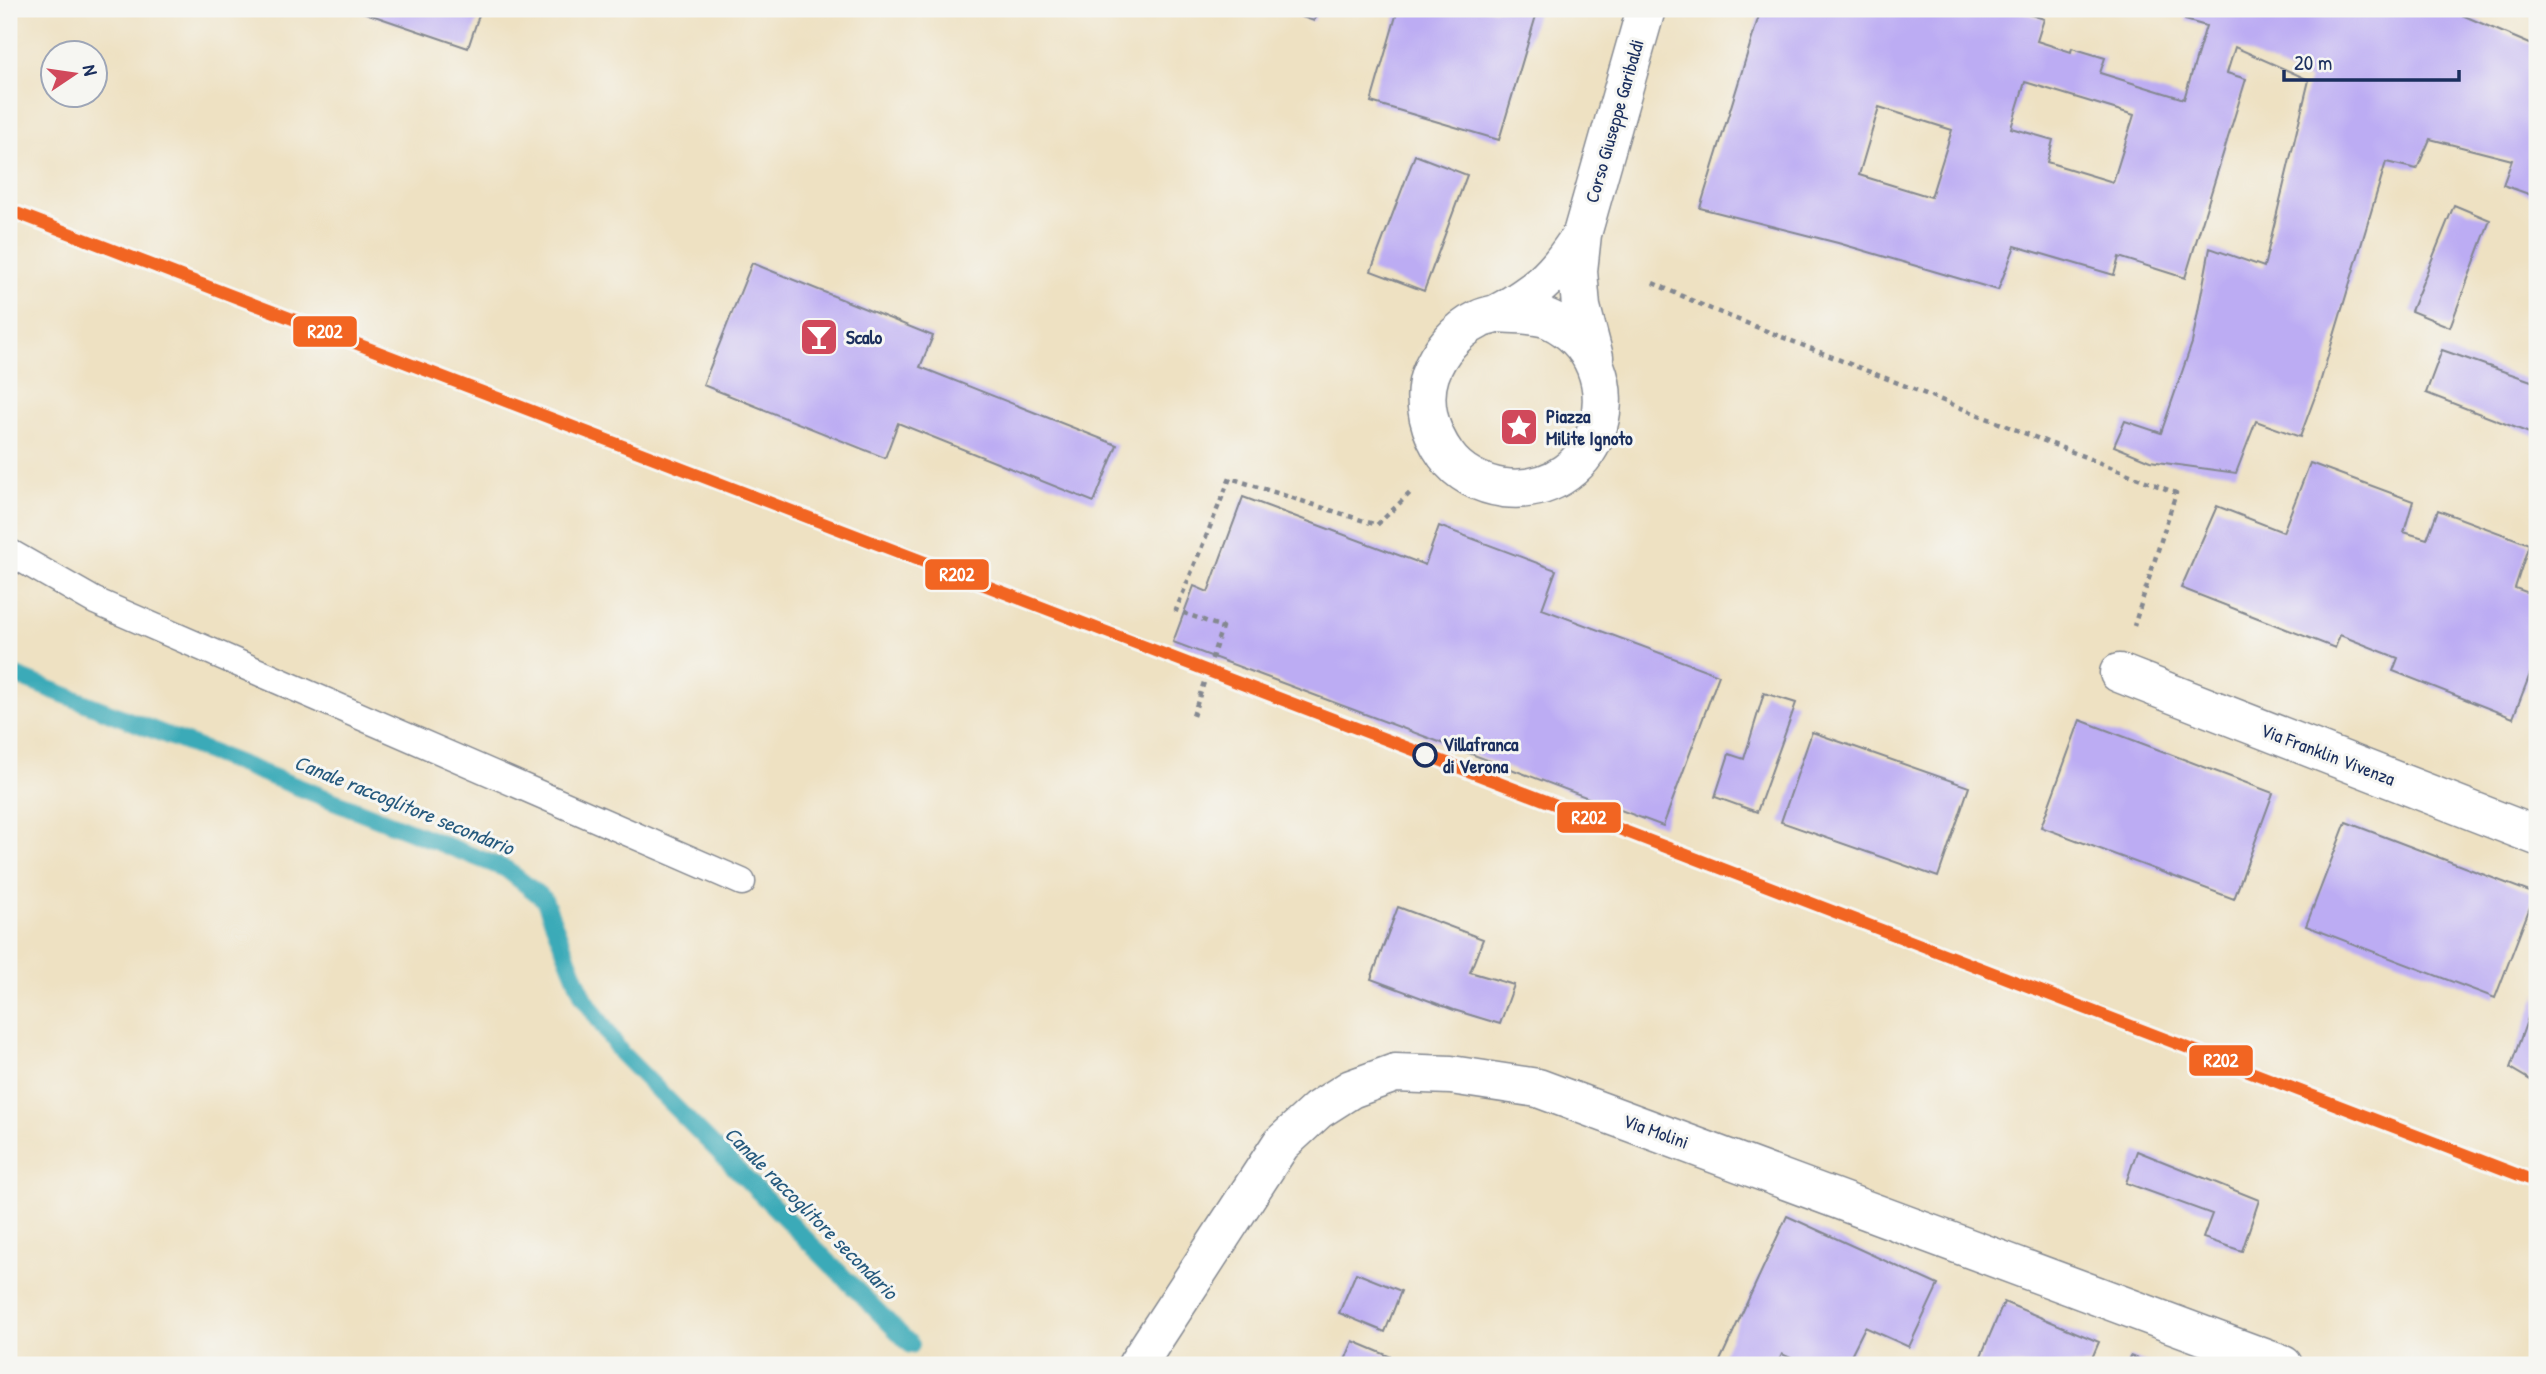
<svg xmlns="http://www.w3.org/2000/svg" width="2546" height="1374" font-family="'Patrick Hand',sans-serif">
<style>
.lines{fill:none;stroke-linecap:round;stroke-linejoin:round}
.stream{stroke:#3aaab8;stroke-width:18}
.building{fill:#bcacf3;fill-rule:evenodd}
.lane-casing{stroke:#848890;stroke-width:29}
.street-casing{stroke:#848890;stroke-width:41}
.secondary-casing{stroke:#848890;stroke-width:41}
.path{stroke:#848890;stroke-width:4.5;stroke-dasharray:5 5;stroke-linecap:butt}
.lane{stroke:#fff;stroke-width:26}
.street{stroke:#fff;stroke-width:38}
.secondary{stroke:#fff;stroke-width:38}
.rail-1-casing{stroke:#f6f6f2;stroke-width:18}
.rail-1{stroke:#f26522;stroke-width:12}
.stop-dot{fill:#f6f6f2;stroke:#1b2f5e;stroke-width:3.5}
.labels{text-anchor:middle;stroke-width:6;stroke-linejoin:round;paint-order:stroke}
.street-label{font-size:19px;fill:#1b2f5e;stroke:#f6f6f2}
.poi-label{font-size:19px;font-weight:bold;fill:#1b2f5e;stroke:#f6f6f2;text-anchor:start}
.stop-label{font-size:19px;font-weight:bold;fill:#1b2f5e;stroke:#f6f6f2;text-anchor:start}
.water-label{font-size:21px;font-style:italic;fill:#265a7e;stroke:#f6f6f2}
.line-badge{stroke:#f6f6f2;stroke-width:2.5}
.badge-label{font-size:19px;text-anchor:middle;font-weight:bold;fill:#fff}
</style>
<rect width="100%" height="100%" fill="#f6f6f2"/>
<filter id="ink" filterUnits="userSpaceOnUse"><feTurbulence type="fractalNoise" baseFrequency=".0143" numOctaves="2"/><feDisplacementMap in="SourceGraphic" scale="14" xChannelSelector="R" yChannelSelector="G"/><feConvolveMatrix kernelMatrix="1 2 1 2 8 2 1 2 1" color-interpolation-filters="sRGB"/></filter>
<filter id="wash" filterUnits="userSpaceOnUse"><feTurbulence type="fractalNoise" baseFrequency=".00686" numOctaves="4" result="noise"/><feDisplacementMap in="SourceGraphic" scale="28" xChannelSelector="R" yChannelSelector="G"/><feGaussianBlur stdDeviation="1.57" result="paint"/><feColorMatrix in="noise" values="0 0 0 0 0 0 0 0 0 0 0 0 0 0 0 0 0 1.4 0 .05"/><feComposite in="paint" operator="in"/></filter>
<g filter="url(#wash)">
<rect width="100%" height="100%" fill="#eee1c2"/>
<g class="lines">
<path class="stream" d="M9 673 506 869 544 899 583 996 621 1053 911 1345"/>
</g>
<g id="blocks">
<path class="building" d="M354 9H481L468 48Z
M1278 9H1318L1314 21Z
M1398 9H1538L1499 140 1371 102Z
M1761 9H2012L2044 19 2037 41 2071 52 2072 48 2105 58 2100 73 2184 99 2206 26 2185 20 2188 9H2448L2537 47V197L2503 185 2512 160 2430 139 2417 169 2386 162 2319 386 2300 437 2256 421 2236 473 2150 461 2114 446 2125 421 2161 433 2192 343 2210 248 2264 267 2309 80 2235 47 2227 73 2246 79 2185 278 2119 257 2114 275 2015 246 1998 290 1838 243 1700 208ZM2025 82 2134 115 2113 182 2047 162 2053 140 2011 128ZM1879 107 1952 130 1931 197 1859 175Z
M1415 155 1467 175 1424 291 1371 271Z
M2454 205 2490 220 2450 327 2411 311Z
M752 263 933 336 920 367 1117 445 1094 502 898 423 885 458 703 385Z
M2442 350 2537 383V436L2426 393Z
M2310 463 2413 501 2404 532 2427 539 2438 510 2529 544 2515 588 2537 596V656L2513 718 2393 671 2398 658 2340 635 2335 648 2181 588 2217 506 2283 532Z
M1243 497 1425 565 1439 526 1556 570 1542 609 1719 675 1663 826 1173 642 1194 586 1208 592Z
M1764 693 1796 703 1757 812 1715 797 1729 754 1744 759Z
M2080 720 2273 793 2234 899 2041 827Z
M1812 732 1969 787 1938 877 1781 822Z
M2346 822 2535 894 2495 998 2306 926Z
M1398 907 1483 939 1470 972 1514 985 1500 1024 1454 1010 1371 979Z
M2537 993V1084L2510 1068Z
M2137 1151 2259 1200 2242 1251 2203 1238 2212 1214 2126 1183Z
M1787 1216 1938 1285 1909 1347 1865 1327 1846 1365H1806L1782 1354 1777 1365H1718Z
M1356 1273 1401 1291 1385 1332 1339 1313Z
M2004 1302 2099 1342 2089 1365H1977Z
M1353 1341 1410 1365H1343Z
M2130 1356 2153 1365H2126Z"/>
</g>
</g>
<g filter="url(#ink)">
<use href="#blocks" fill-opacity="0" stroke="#848890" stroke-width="2"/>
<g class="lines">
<defs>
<path id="lane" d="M9 552 95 601 742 882"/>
<path id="street" d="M1499 313C1514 315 1537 313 1551 320 1640 364 1604 499 1504 488 1482 485 1459 474 1446 455 1430 433 1421 402 1430 375 1438 352 1457 330 1478 320 1484 316 1492 316 1498 313 1510 307 1523 298 1534 290 1555 274 1568 255 1582 234
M1594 357 1581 307 1578 271 1582 234 1646 9
M2119 673 2537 836"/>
<path id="secondary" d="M1137 1365 1281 1144 1318 1110 1351 1089 1395 1073 1451 1075 1538 1088 2283 1365"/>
</defs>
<use href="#lane" class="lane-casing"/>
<use href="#street" class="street-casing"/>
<use href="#secondary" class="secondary-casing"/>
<path class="path" d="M2529 9 2537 12
M1653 283 1711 309 2176 493 2134 626
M1193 716 1222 627 1176 610 1230 478 1377 525 1411 492"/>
<use href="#lane" class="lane"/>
<use href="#street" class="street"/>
<use href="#secondary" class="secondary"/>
<defs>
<path id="rail-1" d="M9 210 2537 1182"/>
</defs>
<use href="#rail-1" class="rail-1-casing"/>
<use href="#rail-1" class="rail-1"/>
</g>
</g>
<defs>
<symbol id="bar-square" viewBox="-11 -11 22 22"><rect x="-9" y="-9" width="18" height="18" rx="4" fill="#d1495b" stroke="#f6f6f2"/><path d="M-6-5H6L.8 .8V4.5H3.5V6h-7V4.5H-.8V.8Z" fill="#fff"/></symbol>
<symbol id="sight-square" viewBox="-11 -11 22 22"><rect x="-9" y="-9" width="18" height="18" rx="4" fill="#d1495b" stroke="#f6f6f2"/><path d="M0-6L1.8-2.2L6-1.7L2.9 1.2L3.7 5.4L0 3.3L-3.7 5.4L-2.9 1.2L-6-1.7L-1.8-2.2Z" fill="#fff"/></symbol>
</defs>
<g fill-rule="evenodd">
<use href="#bar-square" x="797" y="315" width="44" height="44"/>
<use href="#sight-square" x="1497" y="405" width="44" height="44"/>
</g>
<circle class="stop-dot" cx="1425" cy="755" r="11"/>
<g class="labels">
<g class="street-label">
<text transform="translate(1614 121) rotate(-74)" y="7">Corso Giuseppe Garibaldi</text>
<text transform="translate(2328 754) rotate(21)" y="7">Via Franklin Vivenza</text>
<text transform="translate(1656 1131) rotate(20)" y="7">Via Molini</text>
</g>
<g class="poi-label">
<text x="846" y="344">Scalo</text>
<text x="1546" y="423">Piazza<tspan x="1546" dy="22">Milite Ignoto</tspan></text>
</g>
<g class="stop-label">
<text x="1443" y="751">Villafranca<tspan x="1443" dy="22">di Verona</tspan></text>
</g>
<g class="water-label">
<text transform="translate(404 805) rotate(22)" y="7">Canale raccoglitore secondario</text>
<text transform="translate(811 1213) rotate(45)" y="7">Canale raccoglitore secondario</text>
</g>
</g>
<g class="line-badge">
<rect x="292" y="315" width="66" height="33" rx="7" fill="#f26522"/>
<rect x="924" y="558" width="66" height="33" rx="7" fill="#f26522"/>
<rect x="1556" y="801" width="66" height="33" rx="7" fill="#f26522"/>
<rect x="2188" y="1044" width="66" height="33" rx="7" fill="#f26522"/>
</g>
<g class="badge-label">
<text x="325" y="338">R202</text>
<text x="957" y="581">R202</text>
<text x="1589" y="824">R202</text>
<text x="2221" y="1067">R202</text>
</g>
<rect width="2546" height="1374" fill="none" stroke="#f6f6f2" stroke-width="35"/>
<g transform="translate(74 74) rotate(77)"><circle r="33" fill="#f6f6f2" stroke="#9ea6b7" stroke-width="2"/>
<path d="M0-5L12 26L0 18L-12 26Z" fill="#d1495b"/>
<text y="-10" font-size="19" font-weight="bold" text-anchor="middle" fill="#1b2f5e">N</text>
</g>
<path d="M2284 70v10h175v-10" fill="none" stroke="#1b2f5e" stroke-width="3.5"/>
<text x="2294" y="70" font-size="21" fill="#1b2f5e" stroke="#f6f6f2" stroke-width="5" paint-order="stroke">20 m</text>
</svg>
